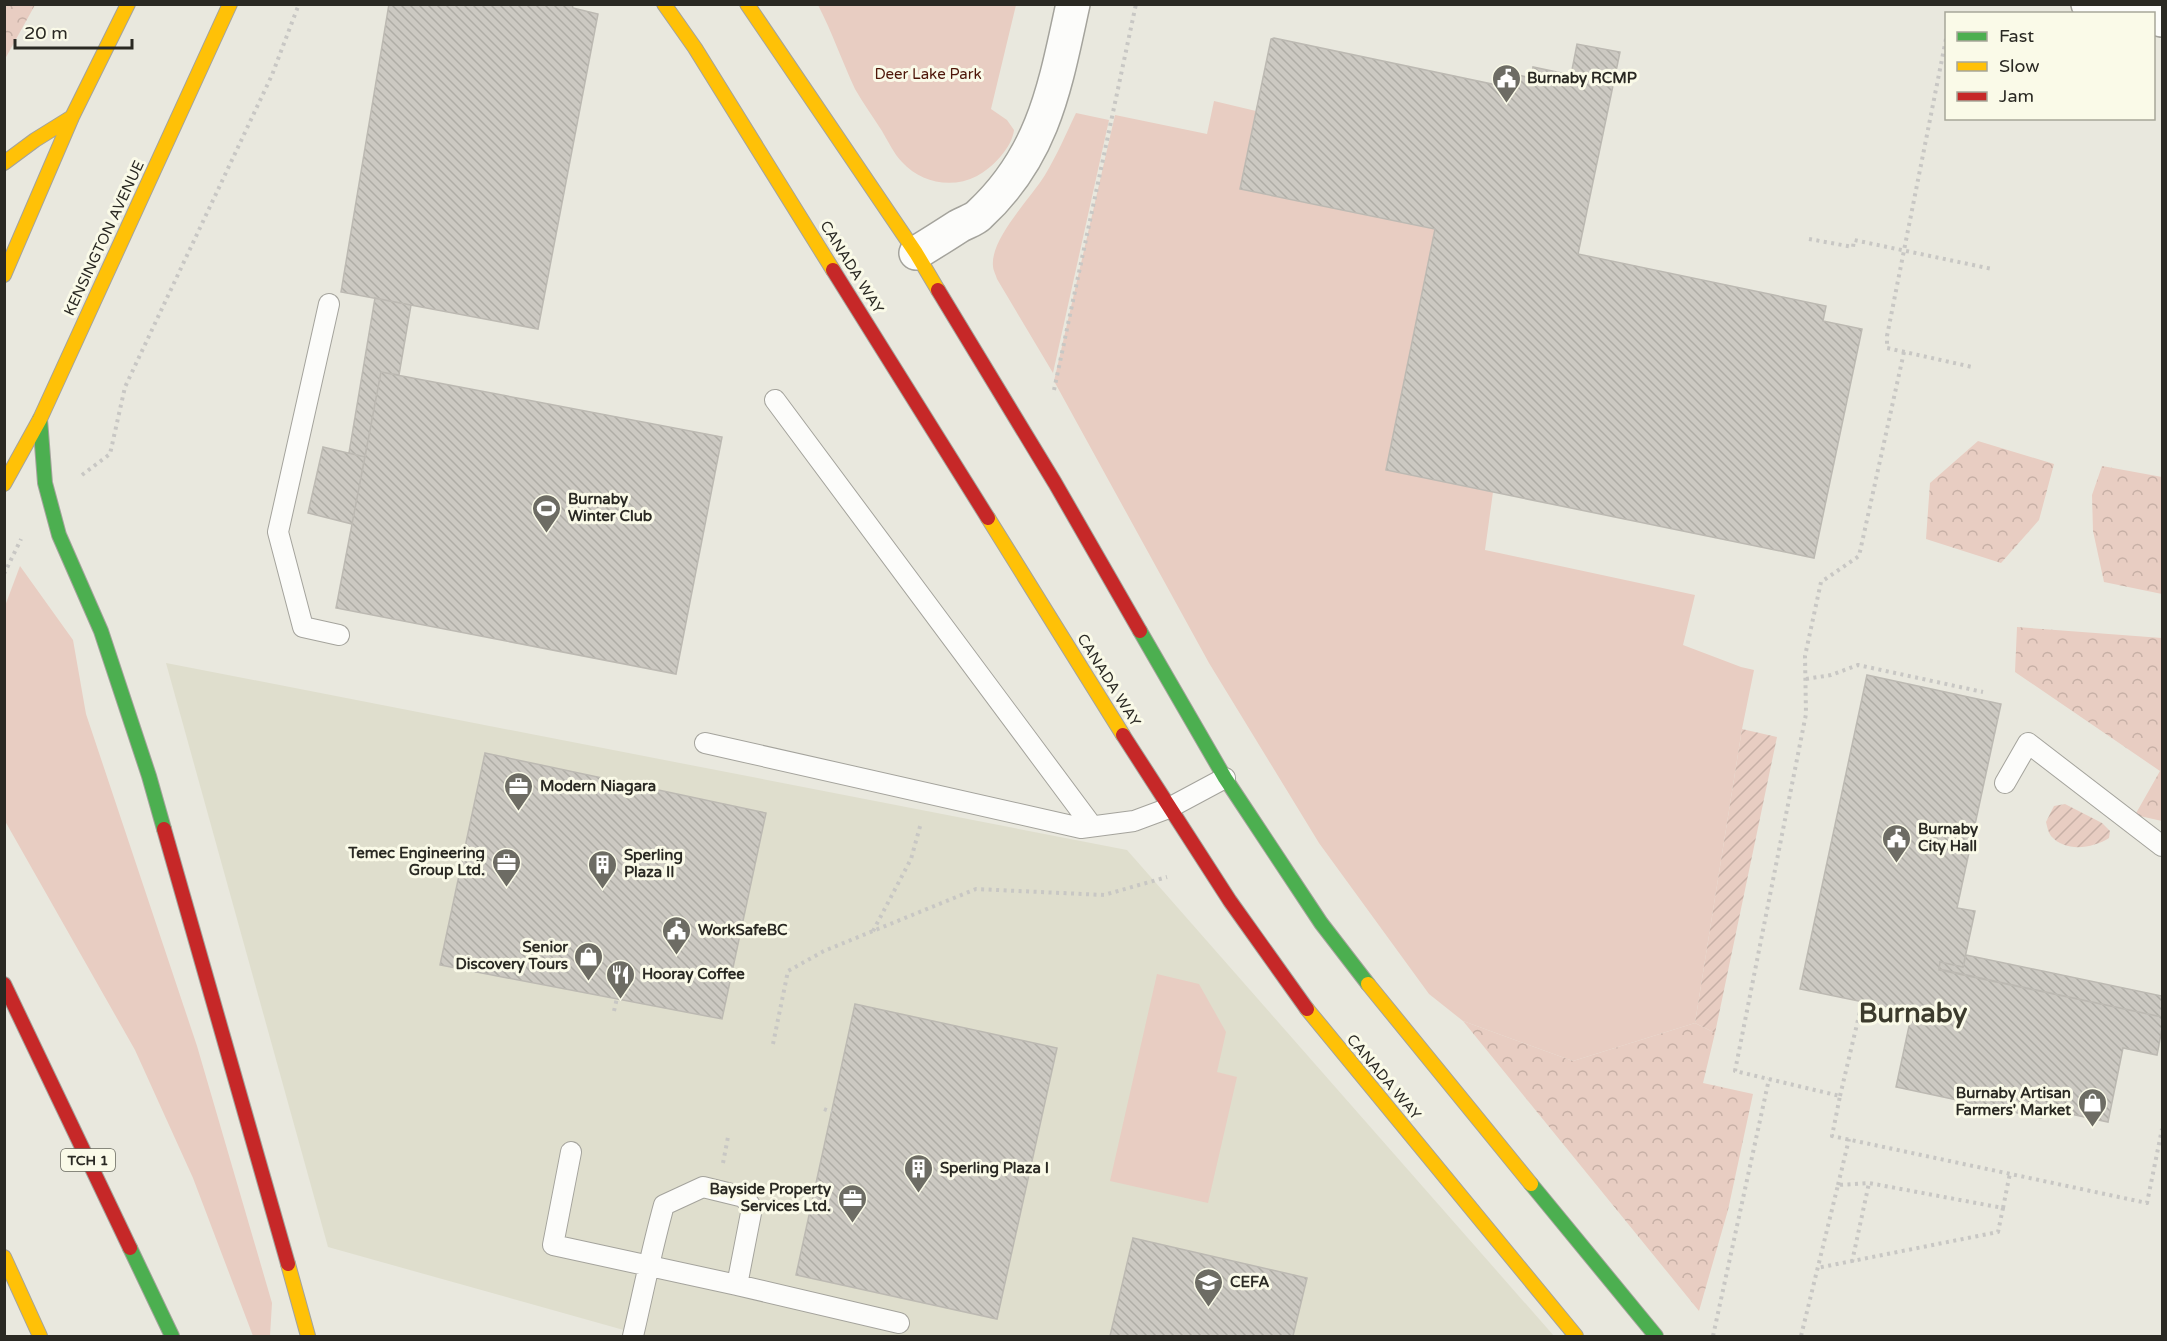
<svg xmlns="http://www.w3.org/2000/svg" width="2167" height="1341" font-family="'Varela Round',sans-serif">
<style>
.built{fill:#dfdecd}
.green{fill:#e8cdc2}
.forest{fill:url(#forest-crowns)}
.garden{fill:url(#garden-furrows)}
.building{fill:url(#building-back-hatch);stroke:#bcb9b2;stroke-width:1.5}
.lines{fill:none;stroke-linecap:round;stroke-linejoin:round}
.lane-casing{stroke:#a4a39c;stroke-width:22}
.street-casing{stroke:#a4a39c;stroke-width:36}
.fast-casing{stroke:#a4a39c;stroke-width:16}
.slow-casing{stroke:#a4a39c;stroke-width:16}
.jam-casing{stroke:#a4a39c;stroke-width:16}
.path{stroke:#c8c7c4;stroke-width:4;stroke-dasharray:3 4.5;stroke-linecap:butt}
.lane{stroke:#fcfcfa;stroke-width:20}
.street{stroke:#fcfcfa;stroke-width:33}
.fast{stroke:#4caf50;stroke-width:14}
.slow{stroke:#ffc107;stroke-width:14}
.jam{stroke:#c62828;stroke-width:14}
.labels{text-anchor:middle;stroke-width:6;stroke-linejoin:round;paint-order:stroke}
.shield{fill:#fafae8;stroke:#68685e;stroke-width:1.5}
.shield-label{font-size:14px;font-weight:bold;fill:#2a2923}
.park-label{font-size:15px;fill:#4e1608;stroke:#fafae8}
.poi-label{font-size:15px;font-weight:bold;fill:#2a2923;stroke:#fafae8;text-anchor:start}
.street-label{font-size:15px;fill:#2a2923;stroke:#fafae8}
.town-label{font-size:27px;font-weight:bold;fill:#3c3b2d;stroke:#fafae8}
</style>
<defs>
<pattern id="forest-crowns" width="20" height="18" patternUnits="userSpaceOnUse" patternTransform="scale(1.5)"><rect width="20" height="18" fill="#e8cdc2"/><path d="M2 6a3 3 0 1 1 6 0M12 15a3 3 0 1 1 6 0" fill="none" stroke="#c7b0a6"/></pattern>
<pattern id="garden-furrows" width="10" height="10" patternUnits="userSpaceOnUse" patternTransform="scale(1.5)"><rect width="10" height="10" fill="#e8cdc2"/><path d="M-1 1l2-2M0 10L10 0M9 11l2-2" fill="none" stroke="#c7b0a6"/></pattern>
<pattern id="building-back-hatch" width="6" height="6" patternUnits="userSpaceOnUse" patternTransform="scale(1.5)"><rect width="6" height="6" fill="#ccc9c2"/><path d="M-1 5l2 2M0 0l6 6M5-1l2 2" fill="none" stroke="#afada6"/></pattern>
</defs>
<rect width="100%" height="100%" fill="#e9e8de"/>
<path class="built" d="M166 663 1127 850 1554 1336H645L328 1247Z"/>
<path class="green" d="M818 5H1016L991 109 1007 120 1014 130C1012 148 992 168 977 176 952 189 921 183 902 162 894 154 888 141 882 131 873 117 863 103 855 89 842 61 832 32 818 5Z
M1214 101 1256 111 1241 189 1435 229 1386 470 1493 492 1485 550 1695 595 1683 645 1741 667 1754 670 1742 729 1695 1023 1573 1061 1463 1021 1429 994 1319 843 1209 663 1054 381 1115 115 1207 134Z
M1076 113 1109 120 1053 373 997 279C996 275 993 270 993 266 990 239 1031 198 1045 175 1057 155 1066 134 1076 113Z
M20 566 73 640 86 714 197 1046 272 1303 270 1336H253L193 1178 135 1050 5 821V606Z
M1157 974 1199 984 1226 1032 1217 1072 1237 1077 1208 1203 1110 1181Z"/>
<path class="forest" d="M5 4 35 5 5 59 4 5Z
M1978 441 2054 464 2039 520 2001 563 1926 539 1930 483Z
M2102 466 2162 477V594L2104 582 2093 531 2092 495Z
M2017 627 2162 638V821L2135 815 2160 771 2015 672Z
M1463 1021 1573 1061 1695 1023 1715 1033 1703 1083 1753 1094 1728 1210 1699 1311Z"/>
<path class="garden" d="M1742 729 1777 737 1715 1033 1695 1023Z
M2065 804 2102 823 2110 831 2109 838C2093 848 2066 853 2051 836 2048 832 2047 826 2046 822L2054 806Z"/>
<path class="building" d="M389 4H572L573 8 598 14 538 329 341 292Z
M1274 38 1497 85 1500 71 1531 78 1533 67 1571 75 1577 44 1620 52 1578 254 1826 306 1823 321 1862 329 1814 558 1386 470 1435 229 1240 189 1271 39Z
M375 298 411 305 399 375 381 372 365 457 349 453Z
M381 372 722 437 676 674 336 608Z
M323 447 365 457 352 524 308 513Z
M1867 675 2001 704 1957 908 1975 911 1963 967 1940 962 1939 970 2162 1017V1029L2157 1055 2123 1048 2108 1122 2043 1108 2041 1118 1896 1087 1912 1012 1800 989Z
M485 753 766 813 722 1019 440 965Z
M1966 955 2162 996V1017L1939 969 1940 962 1963 967Z
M855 1004 1057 1048 997 1319 796 1275Z
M1133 1238 1307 1278 1293 1336H1110Z"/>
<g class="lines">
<defs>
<path id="lane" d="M329 304 278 532 303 627 339 635
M775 400 1092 826
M705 743 1081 828 1134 821 1169 808 1225 778
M2005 783 2028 743 2162 846
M571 1152 553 1245 737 1285 752 1208 744 1197 703 1187 664 1205C652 1248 643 1293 633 1336
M737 1285 899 1323"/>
<path id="street" d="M2088 4 2130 14
M2154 18 2162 20
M916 253C931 244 945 235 959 226 966 222 974 220 979 215 1044 155 1055 86 1073 4"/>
<path id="fast" d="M40 419 45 483 59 535 101 631 149 776 164 829
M1140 631 1225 778 1321 923 1368 984
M1531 1184 1656 1336
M130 1248 172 1336"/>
<path id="slow" d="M664 4 695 48 833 270
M747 4 916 253 938 290
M4 163 35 140 72 117
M4 275 72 117 128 4
M4 484 40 419 230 4
M988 518 1123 735
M1368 984 1531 1184
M1307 1009 1576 1336
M4 1257 40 1336
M288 1264 308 1336"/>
<path id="jam" d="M833 270 988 518
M938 290 1055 483 1140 631
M1123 735 1230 901 1307 1009
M164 829 288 1264
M4 984 130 1248"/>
</defs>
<use href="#lane" class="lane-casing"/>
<use href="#street" class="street-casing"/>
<use href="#fast" class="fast-casing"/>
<use href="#slow" class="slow-casing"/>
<use href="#jam" class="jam-casing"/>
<path class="path" d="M1946 39 1887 336V348L1972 367
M1809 239 1853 247 1854 240 1992 269
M1904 352 1859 556 1821 582 1805 656 1806 714 1735 1071 1840 1096 1832 1136 2147 1203 2162 1129
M1054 390 1136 4
M82 475 110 454 125 387 272 75 299 4
M4 574 21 539
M1806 679 1831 675 1858 665 1983 692
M873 931 911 859 921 823
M614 1011 617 998
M773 1044 788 971 824 951 976 889 1104 895 1167 877
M1840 1096 1862 1003
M824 1109 832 1112
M723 1163 728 1137
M1838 1185 1849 1139
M2003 1208 2010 1173
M1852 1262 1869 1183
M1713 1336 1769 1079
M1801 1336 1838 1185 1869 1183 2003 1208 1998 1232 1817 1268"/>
<use href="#lane" class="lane"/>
<use href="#street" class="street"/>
<use href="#fast" class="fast"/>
<use href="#slow" class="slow"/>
<use href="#jam" class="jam"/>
</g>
<defs>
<symbol id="civic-pin" viewBox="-11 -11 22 30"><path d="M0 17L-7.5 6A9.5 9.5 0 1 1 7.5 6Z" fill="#6d6c64" stroke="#fafae8"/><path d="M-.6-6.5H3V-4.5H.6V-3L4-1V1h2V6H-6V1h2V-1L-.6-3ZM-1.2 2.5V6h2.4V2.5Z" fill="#fff"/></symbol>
<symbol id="stadium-pin" viewBox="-11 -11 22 30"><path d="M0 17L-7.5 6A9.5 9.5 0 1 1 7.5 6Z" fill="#6d6c64" stroke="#fafae8"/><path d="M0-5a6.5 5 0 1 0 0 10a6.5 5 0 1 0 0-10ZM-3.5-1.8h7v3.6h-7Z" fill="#fff"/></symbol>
<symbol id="office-pin" viewBox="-11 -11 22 30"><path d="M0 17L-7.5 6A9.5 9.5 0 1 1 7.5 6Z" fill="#6d6c64" stroke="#fafae8"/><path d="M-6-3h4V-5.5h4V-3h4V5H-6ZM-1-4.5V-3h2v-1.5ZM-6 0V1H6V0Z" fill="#fff"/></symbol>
<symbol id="building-pin" viewBox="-11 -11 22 30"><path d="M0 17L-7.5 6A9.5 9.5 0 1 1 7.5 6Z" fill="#6d6c64" stroke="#fafae8"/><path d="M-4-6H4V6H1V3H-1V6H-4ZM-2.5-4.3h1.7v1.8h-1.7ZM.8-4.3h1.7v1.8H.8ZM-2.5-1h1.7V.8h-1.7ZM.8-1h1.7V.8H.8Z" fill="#fff"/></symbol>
<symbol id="shop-pin" viewBox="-11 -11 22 30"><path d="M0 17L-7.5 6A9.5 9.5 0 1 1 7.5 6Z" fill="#6d6c64" stroke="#fafae8"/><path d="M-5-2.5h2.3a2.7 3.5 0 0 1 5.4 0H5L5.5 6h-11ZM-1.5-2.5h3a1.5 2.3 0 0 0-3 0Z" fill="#fff"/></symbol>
<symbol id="restaurant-pin" viewBox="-11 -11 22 30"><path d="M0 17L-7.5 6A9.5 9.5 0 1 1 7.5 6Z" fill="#6d6c64" stroke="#fafae8"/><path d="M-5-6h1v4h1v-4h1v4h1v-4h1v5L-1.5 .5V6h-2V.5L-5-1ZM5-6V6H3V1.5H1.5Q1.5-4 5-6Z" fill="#fff"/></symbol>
<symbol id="school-pin" viewBox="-11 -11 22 30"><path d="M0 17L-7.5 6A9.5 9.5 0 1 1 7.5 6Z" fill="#6d6c64" stroke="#fafae8"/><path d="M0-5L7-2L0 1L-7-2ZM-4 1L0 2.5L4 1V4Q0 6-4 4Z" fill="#fff"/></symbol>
</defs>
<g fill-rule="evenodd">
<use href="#civic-pin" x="1490" y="62" width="33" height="45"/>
<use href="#stadium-pin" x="530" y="492" width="33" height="45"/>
<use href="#office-pin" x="502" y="770" width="33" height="45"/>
<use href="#civic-pin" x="1880" y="822" width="33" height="45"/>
<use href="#office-pin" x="490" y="846" width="33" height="45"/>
<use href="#building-pin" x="586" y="848" width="33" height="45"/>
<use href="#civic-pin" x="660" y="914" width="33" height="45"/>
<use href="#shop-pin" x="572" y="940" width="33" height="45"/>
<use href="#restaurant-pin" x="604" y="958" width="33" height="45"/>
<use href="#shop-pin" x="2076" y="1086" width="33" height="45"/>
<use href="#building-pin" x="902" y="1152" width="33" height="45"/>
<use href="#office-pin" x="836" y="1182" width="33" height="45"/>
<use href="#school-pin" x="1192" y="1266" width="33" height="45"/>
</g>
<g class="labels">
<rect class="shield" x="61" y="1149" width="54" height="22" rx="4.5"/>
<g class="shield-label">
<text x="88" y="1165">TCH 1</text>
</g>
<g class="park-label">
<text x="928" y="79">Deer Lake Park</text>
</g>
<g class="poi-label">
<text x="1527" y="83">Burnaby RCMP</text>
<text x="568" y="504">Burnaby<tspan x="568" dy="17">Winter Club</tspan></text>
<text x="540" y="791">Modern Niagara</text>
<text x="1918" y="834">Burnaby<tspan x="1918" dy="17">City Hall</tspan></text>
<text x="485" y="858" text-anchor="end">Temec Engineering<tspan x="485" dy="17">Group Ltd.</tspan></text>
<text x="624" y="860">Sperling<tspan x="624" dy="17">Plaza II</tspan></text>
<text x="698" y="935">WorkSafeBC</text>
<text x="568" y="952" text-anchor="end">Senior<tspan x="568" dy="17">Discovery Tours</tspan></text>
<text x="642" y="979">Hooray Coffee</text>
<text x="2071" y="1098" text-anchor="end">Burnaby Artisan<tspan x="2071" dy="17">Farmers' Market</tspan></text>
<text x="940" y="1173">Sperling Plaza I</text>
<text x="831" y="1194" text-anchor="end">Bayside Property<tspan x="831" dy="17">Services Ltd.</tspan></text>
<text x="1230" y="1287">CEFA</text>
</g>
<g class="street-label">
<text transform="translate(104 238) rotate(-65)" y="5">KENSINGTON AVENUE</text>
<text transform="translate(852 267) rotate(58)" y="5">CANADA WAY</text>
<text transform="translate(1109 680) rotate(58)" y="5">CANADA WAY</text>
<text transform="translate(1384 1077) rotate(50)" y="5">CANADA WAY</text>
</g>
<g class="town-label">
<text x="1913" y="1022">Burnaby</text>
</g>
</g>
<rect width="2167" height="1341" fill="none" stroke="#2a2923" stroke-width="12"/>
<rect x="1945" y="12" width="210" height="108" fill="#fafae8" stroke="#a7a699" stroke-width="1.5"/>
<rect x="1957" y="32" width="30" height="9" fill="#4caf50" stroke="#a7a699" stroke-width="1.5"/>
<text x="1999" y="42" font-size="18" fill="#2a2923">Fast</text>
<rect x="1957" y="62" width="30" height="9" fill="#ffc107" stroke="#a7a699" stroke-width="1.5"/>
<text x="1999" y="72" font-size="18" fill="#2a2923">Slow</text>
<rect x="1957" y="92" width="30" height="9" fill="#c62828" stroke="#a7a699" stroke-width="1.5"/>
<text x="1999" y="102" font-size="18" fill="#2a2923">Jam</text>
<path d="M15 39v9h117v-9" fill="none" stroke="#2a2923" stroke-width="3"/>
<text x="24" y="39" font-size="18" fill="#2a2923" stroke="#fafae8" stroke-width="4.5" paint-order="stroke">20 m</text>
</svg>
